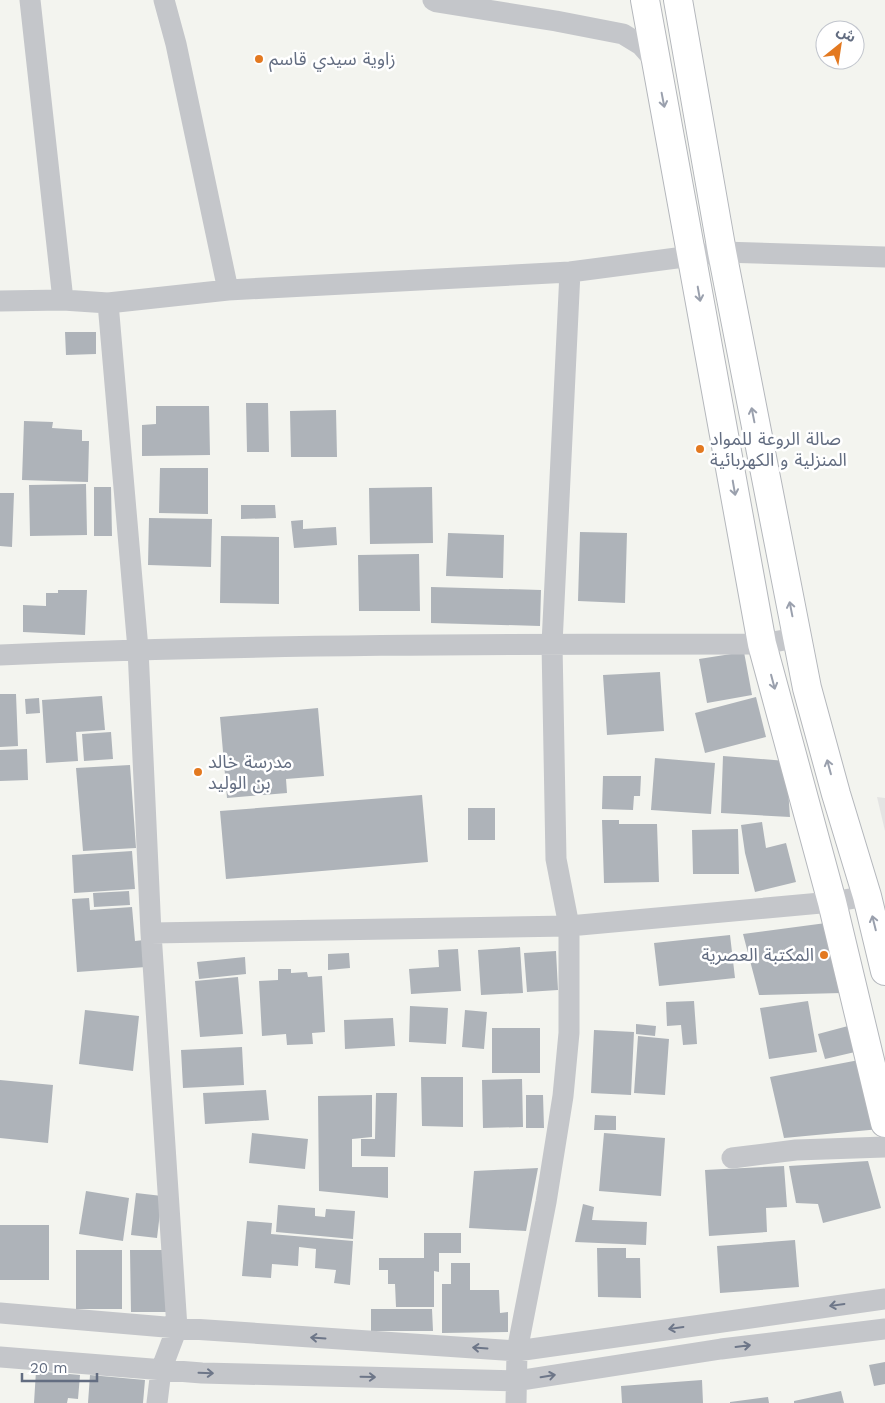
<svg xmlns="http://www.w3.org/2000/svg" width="885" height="1403" font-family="'Work Sans','Noto Sans Arabic',sans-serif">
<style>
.built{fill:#e4e4e3}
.building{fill:#aeb3b9}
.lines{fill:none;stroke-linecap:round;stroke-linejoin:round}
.primary-casing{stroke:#b4b7bc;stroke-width:30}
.minor{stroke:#c4c6ca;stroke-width:21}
.primary{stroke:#fff;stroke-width:28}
.oneway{stroke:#9aa0ad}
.oneway2{stroke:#6d7688}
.poi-dot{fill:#e37920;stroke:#fff;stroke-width:2}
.labels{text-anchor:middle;stroke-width:5;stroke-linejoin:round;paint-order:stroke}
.poi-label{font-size:18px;fill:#636d81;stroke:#fff;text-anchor:start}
</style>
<rect width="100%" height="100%" fill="#f3f4ef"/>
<path class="built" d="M877 797 885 798V831Z"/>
<path class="building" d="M65 332H96V354L66 355Z
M246 403H268L269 452H247Z
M156 406H209L210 455 142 456V425L156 424Z
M336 410 337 457H291L290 411Z
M24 421 53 422 52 428 82 430V441H89L88 482 22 480Z
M160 468H208V514L159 513Z
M86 484 87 535 30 536 29 485Z
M94 487H111L112 536H94Z
M432 487 433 543 370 544 369 488Z
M0 493H14L12 547 0 546Z
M241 505H275L276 518 241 519Z
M149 518 212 519 211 567 148 565Z
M303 520V529L336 527 337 545 294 548 291 521Z
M580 532 627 533 625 603 578 601Z
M448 533 504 535 503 578 446 576Z
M221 536 279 537V604L220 603Z
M419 554 420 611H359L358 555Z
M431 587 541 590 540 626 431 623Z
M58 590H87L85 635 23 632V605L46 606V593H58Z
M744 652 752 695 707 703 699 659Z
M660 672 664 731 607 735 603 675Z
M0 694H16L18 746 0 747Z
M102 696 105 730 76 732 78 761 46 763 42 700Z
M756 697 766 737 705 753 695 713Z
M39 698 40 713 26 714 25 699Z
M318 708 324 776 286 779 287 793 227 798 220 717Z
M111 732 113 759 84 761 82 734Z
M27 749 28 780 0 781V750Z
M723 756 786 761 790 817 721 813Z
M655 758 715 763 711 814 651 810Z
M130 765 136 848 83 851 76 768Z
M603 776H641L640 796H634L633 810 602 809Z
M422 795 428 862 226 879 220 811Z
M468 808H495V840H468Z
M602 820H619V824H657L659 882 604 883Z
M762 822 766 848 786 843 796 882 755 892 745 853 741 825Z
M738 829 739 874H693L692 830Z
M132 851 135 889 74 893 72 855Z
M129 891 130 905 94 907 93 893Z
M89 898 90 910 132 907 135 941 144 940 146 967 77 972 72 899Z
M826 923 842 993 759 995 743 934Z
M730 935 735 978 659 986 654 943Z
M520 947 523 993 481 995 478 950Z
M458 949 461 991 411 994 409 969 439 967 438 950Z
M556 951 558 990 527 992 524 953Z
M349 953 350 968 328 970V954Z
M245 957 246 974 199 979 197 962Z
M278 969H291V973L307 972 308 977 322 976 325 1032 312 1033 313 1044 287 1045 286 1034 262 1036 259 981 278 980Z
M238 977 243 1034 200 1037 195 981Z
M694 1001 697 1044 683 1045 681 1025 667 1026 666 1002Z
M808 1001 817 1052 769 1059 760 1008Z
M410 1006 448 1008 446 1044 409 1042Z
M85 1010 139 1016 133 1071 79 1064Z
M465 1010 487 1012 484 1049 462 1047Z
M393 1018 395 1046 345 1049 344 1020Z
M636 1024 656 1026 655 1036 636 1034Z
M848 1026 855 1052 825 1059 818 1034Z
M492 1028H540V1073H492Z
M594 1030 634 1032 631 1095 591 1093Z
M638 1036 669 1039 665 1095 634 1093Z
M242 1047 244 1085 183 1088 181 1050Z
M859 1060 880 1129 784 1138 770 1077Z
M421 1077H463V1127L422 1126Z
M522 1079 523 1127 483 1128 482 1080Z
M0 1080 53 1085 48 1143 0 1138Z
M266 1090 269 1120 205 1124 203 1093Z
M376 1093H397L395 1157 361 1156V1139H375Z
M372 1095V1137L352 1139V1167H388V1198L319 1191 318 1096Z
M526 1095H543L544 1128H526Z
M595 1115 616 1116V1130H594Z
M252 1133 308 1139 305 1169 249 1163Z
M604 1133 665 1138 661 1196 599 1191Z
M868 1161 881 1208 823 1223 818 1204 796 1203 789 1166Z
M784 1166 787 1207 766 1208 767 1232 709 1236 705 1170Z
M538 1168 526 1231 469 1228 474 1171Z
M86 1191 129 1198 123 1241 79 1234Z
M136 1193 162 1196 157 1238 131 1235Z
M583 1204 594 1207 592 1220 647 1222 646 1245 575 1242Z
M278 1205 315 1208V1216L325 1217 326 1209 355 1211 353 1239 276 1232Z
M247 1221 272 1223 271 1234 353 1241 350 1285 334 1283 336 1270 315 1268 316 1249 299 1247 298 1266 272 1264 271 1278 242 1276Z
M0 1225H49V1280H0Z
M424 1233H461V1253H439V1272L434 1271V1307H396L395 1284H388V1270H379V1258H424Z
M795 1240 799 1287 720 1293 717 1246Z
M597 1248H626V1258H640L641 1298 598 1297Z
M76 1250H122V1309H76Z
M130 1250H164L170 1312H131Z
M451 1263H470V1290H499L500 1313 508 1312V1332L442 1333V1284H451Z
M371 1309H432L433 1331H371Z
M885 1362V1384L874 1386 869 1365Z
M36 1371 80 1375 78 1399 68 1398 67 1403H34Z
M90 1375 145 1380 143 1403H88Z
M702 1380 703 1403H622L621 1386Z
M841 1391 844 1403H794V1401Z
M768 1397 769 1403H730V1402Z"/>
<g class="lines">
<defs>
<path id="primary" d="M645 0 762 644 832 902 885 1123
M678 0 722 252 807 688 836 794 867 896 885 971"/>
</defs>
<use href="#primary" class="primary-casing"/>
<path class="minor" d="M30 0 63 300
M164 0 176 44 228 290
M433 0 437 2 556 21 623 34 641 45 656 62
M0 301 63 300 108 303 228 290 570 272 722 252 885 257
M108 303 138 649 151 933 177 1328 161 1370 157 1403
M0 655C254 644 508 644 762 644L796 638
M151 933 569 926 832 902 867 896
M732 1158 796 1150 885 1147
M0 1313 177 1328 517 1351 885 1299
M0 1357 202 1373 516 1381 721 1349 885 1329
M516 1403 517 1351 546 1202 563 1096 569 1033V926L556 859 552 644 570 272"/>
<use href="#primary" class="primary"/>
</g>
<defs><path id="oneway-shaft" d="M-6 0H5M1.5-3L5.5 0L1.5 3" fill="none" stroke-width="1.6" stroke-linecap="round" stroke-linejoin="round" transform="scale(1.25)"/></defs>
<g class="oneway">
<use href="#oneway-shaft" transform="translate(663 100) rotate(79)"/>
<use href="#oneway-shaft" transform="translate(699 294) rotate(80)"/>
<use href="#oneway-shaft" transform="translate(753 415) rotate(-101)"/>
<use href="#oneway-shaft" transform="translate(734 488) rotate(80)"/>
<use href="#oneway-shaft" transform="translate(791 609) rotate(-101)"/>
<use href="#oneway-shaft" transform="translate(773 682) rotate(75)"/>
<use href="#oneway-shaft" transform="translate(829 767) rotate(-105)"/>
<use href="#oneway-shaft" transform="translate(874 923) rotate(-104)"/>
</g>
<g class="oneway2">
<use href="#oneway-shaft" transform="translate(837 1305) rotate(172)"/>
<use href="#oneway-shaft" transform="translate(676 1328) rotate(172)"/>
<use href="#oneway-shaft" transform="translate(318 1338) rotate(-176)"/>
<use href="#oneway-shaft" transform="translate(743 1346) rotate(-7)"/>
<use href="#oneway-shaft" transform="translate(480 1348) rotate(-176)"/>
<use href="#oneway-shaft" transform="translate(206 1373) rotate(2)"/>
<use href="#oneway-shaft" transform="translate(548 1376) rotate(-9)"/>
<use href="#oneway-shaft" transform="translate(368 1377) rotate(1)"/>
</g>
<g class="poi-dot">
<circle cx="259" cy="59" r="5"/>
<circle cx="700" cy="449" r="5"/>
<circle cx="198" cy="772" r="5"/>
<circle cx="824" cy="955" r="5"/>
</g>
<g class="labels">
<g class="poi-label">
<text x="269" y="65">زاوية سيدي قاسم</text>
<text x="710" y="445">صالة الروعة للمواد<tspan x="710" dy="21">المنزلية و الكهربائية</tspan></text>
<text x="208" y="768">مدرسة خالد<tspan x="208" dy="21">بن الوليد</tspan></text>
<text x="814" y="961" text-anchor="end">المكتبة العصرية</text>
</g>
</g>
<g transform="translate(840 45) rotate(30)"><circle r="24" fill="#ffffff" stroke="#c1c5cd"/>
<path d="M0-4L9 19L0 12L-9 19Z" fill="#e37920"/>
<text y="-8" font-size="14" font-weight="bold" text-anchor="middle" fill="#636d81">ش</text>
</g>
<path d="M22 1373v8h75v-8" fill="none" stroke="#636d81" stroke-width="2.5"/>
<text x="30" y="1373" font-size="15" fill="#636d81" stroke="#ffffff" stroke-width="4" paint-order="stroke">20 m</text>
</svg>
